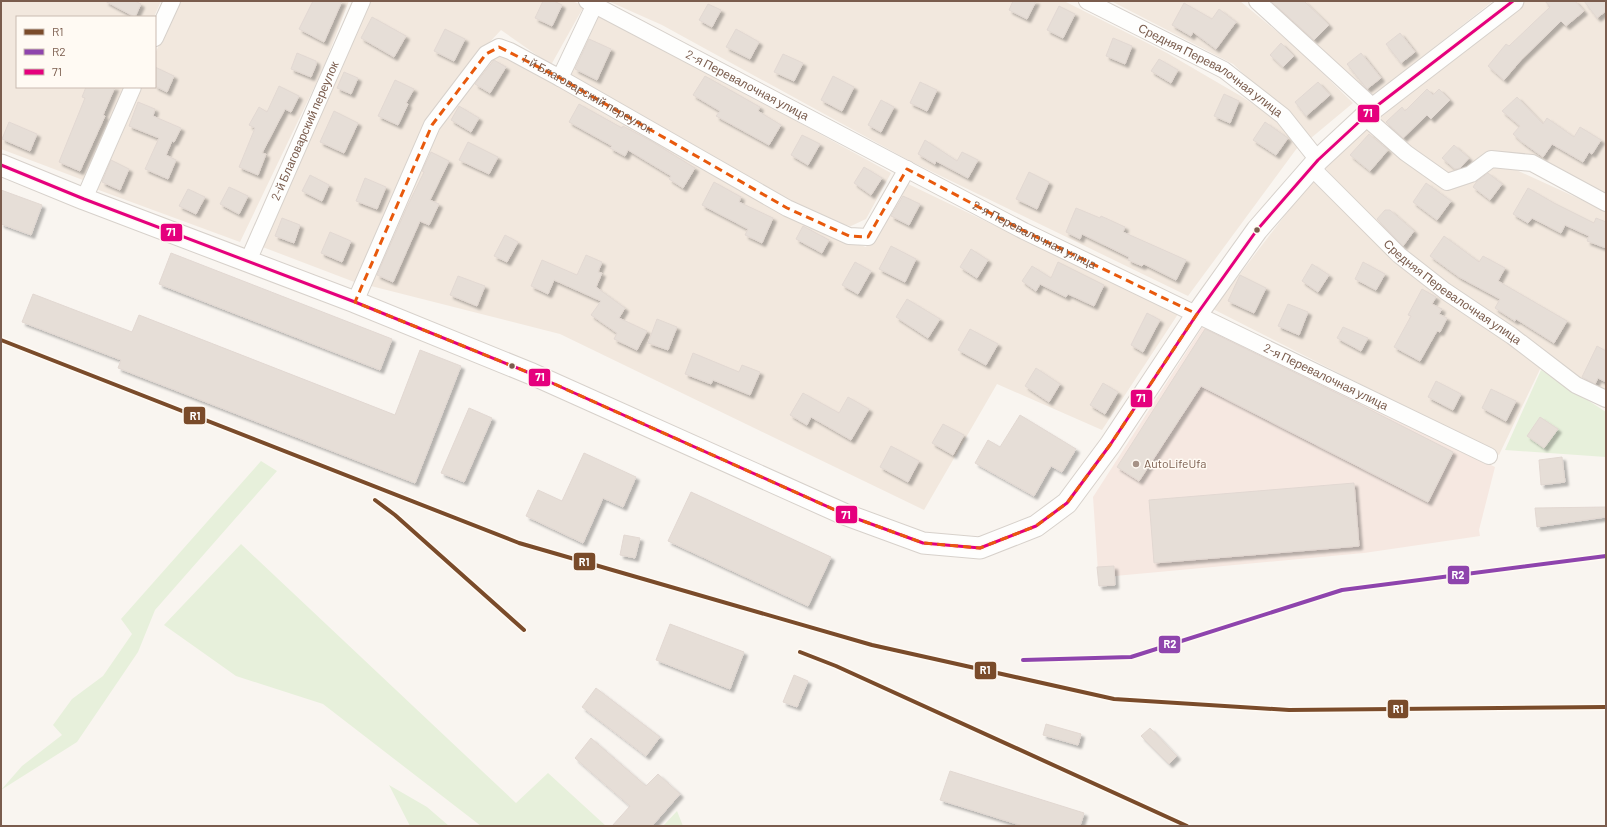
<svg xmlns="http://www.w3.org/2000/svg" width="1607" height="827" font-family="Barlow,sans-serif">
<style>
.residential{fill:#f2e8de}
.commercial{fill:#f6e8e1}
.green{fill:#e7f0db}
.building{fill:#e6ded7;stroke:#e2d8d2;filter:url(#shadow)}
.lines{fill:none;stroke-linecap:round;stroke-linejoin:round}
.minor-casing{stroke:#d7d1cb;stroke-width:18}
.tertiary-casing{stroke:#d7d1cb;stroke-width:23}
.minor{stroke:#fefefd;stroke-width:16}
.tertiary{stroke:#fefefd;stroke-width:21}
.bus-1-casing{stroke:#fffaf3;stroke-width:6}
.bus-1{stroke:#e5007d;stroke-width:3}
.rail-1-casing{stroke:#fffaf3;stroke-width:7}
.rail-2-casing{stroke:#fffaf3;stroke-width:7}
.rail-1{stroke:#7a4b2a;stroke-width:4}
.rail-2{stroke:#8e44ad;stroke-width:4}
.marked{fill:none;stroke:#e8590c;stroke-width:3;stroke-dasharray:8 5;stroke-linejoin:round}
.bus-dot{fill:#7a5c4d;stroke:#fffaf3;stroke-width:1.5}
.poi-dot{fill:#a69286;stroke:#fffaf3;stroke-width:1.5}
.labels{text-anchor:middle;stroke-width:3;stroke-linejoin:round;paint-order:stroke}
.street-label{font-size:12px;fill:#7a5c4d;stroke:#fffaf3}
.poi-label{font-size:12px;fill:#7a5c4d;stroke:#fffaf3;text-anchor:start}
.line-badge{stroke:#fffaf3;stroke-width:1.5}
.badge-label{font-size:11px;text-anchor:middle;font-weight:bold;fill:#fff}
</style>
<defs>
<filter id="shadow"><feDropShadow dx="3.5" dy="3.5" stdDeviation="1" flood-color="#0004"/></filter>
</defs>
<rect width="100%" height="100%" fill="#f9f5f0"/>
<path class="residential" d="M1 1H161L154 17H17V87H124L83 180 1 149Z
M178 1H349L323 69 240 242 96 189 140 87H155V54Z
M367 1H572L584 6 551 65 501 30 476 57 433 110 357 283 260 246Z
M608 1H1064L1167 53 1239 95 1282 122 1300 144 1188 296 910 161 662 25Z
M1111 1H1240L1297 48 1353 103 1311 138 1233 64Z
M1262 1H1493L1369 99Z
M1522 1H1606V195L1525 156 1458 174 1445 172 1407 149 1373 116Z
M596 11 891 173 866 219 851 226 827 222 566 77Z
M499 51 603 109 779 213 836 237 866 247 904 182 1029 242 1180 311 1102 430 997 384 924 510 560 334 367 285 438 126 486 59Z
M1365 121 1448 190 1491 166 1512 168 1606 211V393L1586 385 1422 266 1372 221 1325 168Z
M1312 180 1402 265 1542 365 1499 455 1213 309Z"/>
<path class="commercial" d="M1205 323 1495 467 1479 530 1480 536 1364 553 1115 576V585L1099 586 1093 497Z"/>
<path class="green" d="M1541 370 1606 412V457L1505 450Z
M261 461 277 471 155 610 138 652 77 742 1 790 22 766 62 735 53 725 72 699 103 676 132 634 121 619Z
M241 544 516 803 548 773 606 826H481L323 704 236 676 164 625Z
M389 785 427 807 449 826H410Z
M677 811 683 826H663Z"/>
<path class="building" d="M105 1H135L141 4 135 17Z
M313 1H342L324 42 299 29Z
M543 1H554L562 5 552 26 535 18Z
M1013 1H1036L1027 19 1009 10Z
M1271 1H1304L1329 25 1314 40Z
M1545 1H1575L1584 11 1566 26 1561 21 1521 60 1504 80 1488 66 1506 44 1509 46 1550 7Z
M1584 1H1606V11L1597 18Z
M1184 3 1212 19 1219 9 1236 22 1216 49 1193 32 1191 36 1172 25Z
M708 4 721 10 712 27 699 20Z
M1059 6 1075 14 1063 38 1047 30Z
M372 17 406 36 394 57 361 38Z
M445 29 465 39 454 61 434 51Z
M736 29 759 42 750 59 726 47Z
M1400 33 1415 52 1401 63 1386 44Z
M1113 38 1132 46 1125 64 1106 56Z
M589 39 611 49 597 80 575 69Z
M1281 43 1294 56 1283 67 1270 55Z
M297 53 316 61V65L311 77 291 69Z
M1361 53 1381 78 1367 89 1347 64Z
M783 54 803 63 794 81 774 72Z
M1159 59 1178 70 1171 83 1151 71Z
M494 60 506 67 490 93 475 84Z
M155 67 174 76 167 92 155 86Z
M344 72 358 78 351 94 337 88Z
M705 76 760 107 758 111 781 125 769 145 716 116 720 111 693 95Z
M833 76 854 87 842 111 821 100Z
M395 80 414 89 406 103 408 104 398 125 378 116Z
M920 82 937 90 927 111 910 103Z
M1318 82 1330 95 1306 116 1295 102Z
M279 86 299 96 291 112 285 109 262 153 266 154 258 175 239 167 255 128 249 125 259 107 267 112Z
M86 87H115L103 115 105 116 80 171 59 162 85 98 82 97Z
M1427 89 1433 95 1439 89 1450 100 1431 119 1427 115 1403 138 1386 122 1402 107 1405 111Z
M1224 94 1239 101 1230 123 1214 116Z
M1517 97 1543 124 1547 118 1574 137 1580 127 1601 140 1592 154 1589 152 1583 162 1552 144 1543 157 1522 142 1513 134 1520 126 1502 111Z
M881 100 894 107 881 132 868 125Z
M138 102 155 109 153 116 181 128 174 142 172 141 166 155 176 160 168 179 145 169 159 138 129 126Z
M579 104 622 128 623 126 651 141 695 168 683 188 669 179 671 176 628 150 625 156 610 148 612 146 569 122Z
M459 106 479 118 471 132 451 120Z
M334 111 358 123 344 153 320 142Z
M9 122 37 134 30 151 2 139Z
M1265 122 1288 138 1276 155 1253 140Z
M1369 134 1388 150 1370 171 1350 155Z
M802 135 820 144 808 165 791 155Z
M925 140 957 161 962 152 978 160 968 178 936 161 935 164 918 154Z
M468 142 498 157 489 174 459 160Z
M1454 145 1469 158 1460 168 1455 169 1442 158Z
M431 152 449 161 430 200 439 204 429 225 420 221 393 282 377 275 407 207 424 172 422 171Z
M111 160 129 169 120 190 102 182Z
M864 167 882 178 871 195 854 183Z
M1029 172 1049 182 1037 209 1016 199Z
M1488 173 1502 184 1490 200 1473 187 1477 181Z
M310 175 329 185 322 201 302 191Z
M365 178 386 187 377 209 356 201Z
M714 182 741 197 739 202 773 218 762 243 745 235 748 229 702 205Z
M1426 183 1451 201 1437 220 1413 202Z
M229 187 248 196 239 214 220 204Z
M1528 188 1554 203 1594 223 1596 218 1606 222V248L1587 241 1589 236 1565 225 1561 233 1532 218 1528 223 1513 214Z
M188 189 205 197 196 214 179 206Z
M1 190 42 205 31 235 1 224Z
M903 196 920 204 909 225 891 216Z
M1076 208 1100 218 1101 216 1125 227 1123 232 1186 260 1176 280 1144 264 1142 266 1128 260 1129 257 1082 234 1080 239 1066 232Z
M1385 210H1390L1414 231 1403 246 1377 219Z
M282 218 300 225 294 243 275 236Z
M803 226 829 240 822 253 796 239Z
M330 232 351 241 342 262 321 253Z
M505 235 518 242 507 262 494 256Z
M1444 236 1479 262 1483 256 1505 268 1498 281 1567 321 1554 343 1516 319 1515 321 1495 308 1500 299 1459 277 1430 256Z
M891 246 916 259 905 282 879 269Z
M971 249 988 260 977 278 960 267Z
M171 253 392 339 380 370 159 284Z
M586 255 602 262 598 272 602 273 596 287 625 308 619 318 647 331 637 350 614 339 617 333 591 315 601 301 554 280 548 294 531 286 542 260 577 275Z
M855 262 871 271 858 294 842 285Z
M1058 262 1104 285 1094 306 1068 294 1066 297 1040 284 1036 291 1022 281 1032 266 1051 278Z
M1363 262 1385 274 1376 290 1355 279Z
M1312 264 1329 275 1318 292 1302 281Z
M1240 275 1266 288 1254 313 1228 301Z
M458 276 485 286 477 306 450 295Z
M1422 289 1436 297 1432 304 1442 309 1439 314 1447 318 1440 332 1437 331 1420 361 1394 347 1411 316 1408 315Z
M33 294 132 332 139 315 395 415 420 350 461 366 415 483 118 368 121 360 22 322Z
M907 299 940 319 928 338 896 317Z
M1288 304 1308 312 1299 335 1278 326Z
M1147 313 1160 320 1143 352 1131 345Z
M657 319 677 327 668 350 648 343Z
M1343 327 1368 338 1361 351 1337 338Z
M970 329 998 344 986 365 958 350Z
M1205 329 1355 402 1453 452 1428 502 1201 386 1139 481 1117 467Z
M1597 346 1606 351V382L1598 378 1595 384 1582 377Z
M693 353 739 372 742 365 760 372 750 395 713 380 711 384 685 374Z
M1036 368 1060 384 1049 402 1025 386Z
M1436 381 1461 394 1453 410 1428 397Z
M1103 383 1118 392 1105 414 1090 405Z
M1491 389 1516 401 1506 421 1482 408Z
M803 393 839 413 848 397 869 409 851 440 811 417 807 425 790 415Z
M469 408 492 418 464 482 441 473Z
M1020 415 1076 449 1062 472 1051 466 1034 496 975 463 988 440 1000 447Z
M1540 417 1558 429 1544 448 1527 436Z
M943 424 964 435 953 455 932 443Z
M891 446 919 461 908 482 880 467Z
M584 453 636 477 623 507 603 498 583 543 526 516 538 490 562 501Z
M1562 457 1565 482 1541 485 1539 460Z
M1354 483 1359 546 1154 563 1149 500Z
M691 492 831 557 808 606 668 541Z
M1606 507V517L1537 527 1535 508Z
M624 535 640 538 635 558 620 555Z
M1114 566 1115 585 1099 586 1097 567Z
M670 624 744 652 730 689 656 660Z
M794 675 808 681 797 707 783 702Z
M596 688 660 737 646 756 582 707Z
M1046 724 1081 734 1078 745 1043 735Z
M1150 728 1177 756 1169 764 1141 736Z
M591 738 646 786 658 774 680 794 652 826H612L630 806 575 758Z
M950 771 1084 813 1080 826H1023L940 800Z"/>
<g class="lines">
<defs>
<g id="minor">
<path id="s1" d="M587 1 1024 231 1489 456"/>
<path id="s2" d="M1087 1 1224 70 1283 116 1318 160"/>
<path d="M1257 1 1374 108"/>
<path d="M155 38 172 1"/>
<path d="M560 78 595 4"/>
<path d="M1364 116 1406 153 1447 182 1471 174 1491 159 1532 163 1606 203"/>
<path id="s3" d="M1312 168 1399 255 1445 291 1512 336 1576 385 1606 399"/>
<path d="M84 199 133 87"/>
<path id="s4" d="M248 261 362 1"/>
<path id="s5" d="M355 302 432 125 486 54 499 47 510 51 560 78 787 208 849 236 868 237 907 169"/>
</g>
<path id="tertiary" d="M1 165 84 199 355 302 532 374 844 514 923 543 980 548 1036 526 1067 503 1110 445 1197 314 1257 230 1318 160 1374 108 1513 1"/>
</defs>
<use href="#minor" class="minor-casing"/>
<use href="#tertiary" class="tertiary-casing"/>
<use href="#minor" class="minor"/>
<use href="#tertiary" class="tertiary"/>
<defs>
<path id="bus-1" d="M1 165 84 199 355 302 532 374 844 514 923 543 980 548 1036 526 1067 503 1110 445 1197 314 1257 230 1318 160 1374 108 1513 1"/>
</defs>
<use href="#bus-1" class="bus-1-casing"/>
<use href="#bus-1" class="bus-1"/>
<defs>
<path id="rail-1" d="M1 340 519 543 872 645 1114 699 1289 710 1606 707
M375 500 395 515 524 630
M800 652 836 666 1187 826"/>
<path id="rail-2" d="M1023 660 1131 657 1342 590 1606 556"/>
</defs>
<use href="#rail-1" class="rail-1-casing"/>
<use href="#rail-2" class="rail-2-casing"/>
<use href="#rail-1" class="rail-1"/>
<use href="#rail-2" class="rail-2"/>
</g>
<path class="marked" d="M499 47 560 78 787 208 849 236 868 237 907 169 1024 231 1197 314 1110 445 1067 503 1036 526 980 548 923 543 844 514 532 374 355 302 432 125 486 54Z"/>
<g class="bus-dot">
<circle cx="1257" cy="230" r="3.5"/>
<circle cx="512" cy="366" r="3.5"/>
</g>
<circle class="poi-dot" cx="1136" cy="464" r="4"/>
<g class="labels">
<g class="street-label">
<text dy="4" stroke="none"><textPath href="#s2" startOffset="142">Средняя Перевалочная улица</textPath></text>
<text dy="4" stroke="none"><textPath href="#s1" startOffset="181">2-я Перевалочная улица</textPath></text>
<text dy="4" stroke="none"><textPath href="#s5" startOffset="397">1-й Благоварский переулок</textPath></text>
<text dy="4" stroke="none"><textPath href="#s4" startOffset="142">2-й Благоварский переулок</textPath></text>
<text dy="4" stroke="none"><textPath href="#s1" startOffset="505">2-я Перевалочная улица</textPath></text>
<text dy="4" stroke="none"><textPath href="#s3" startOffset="188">Средняя Перевалочная улица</textPath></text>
<text dy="4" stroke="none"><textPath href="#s1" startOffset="829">2-я Перевалочная улица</textPath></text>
</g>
<g class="poi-label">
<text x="1144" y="468">AutoLifeUfa</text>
</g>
</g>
<g class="line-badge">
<rect x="1357" y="104" width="23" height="19" rx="4" fill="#e5007d"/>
<rect x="160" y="223" width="23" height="19" rx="4" fill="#e5007d"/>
<rect x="528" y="368" width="23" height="19" rx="4" fill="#e5007d"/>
<rect x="1130" y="389" width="23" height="19" rx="4" fill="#e5007d"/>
<rect x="183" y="406" width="23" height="19" rx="4" fill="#7a4b2a"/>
<rect x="835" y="505" width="23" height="19" rx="4" fill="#e5007d"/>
<rect x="573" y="552" width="23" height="19" rx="4" fill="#7a4b2a"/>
<rect x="1447" y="565" width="23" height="20" rx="4" fill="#8e44ad"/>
<rect x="1158" y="635" width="23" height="19" rx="4" fill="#8e44ad"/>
<rect x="974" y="661" width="23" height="19" rx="4" fill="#7a4b2a"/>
<rect x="1387" y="699" width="22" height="20" rx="4" fill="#7a4b2a"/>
</g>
<g class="badge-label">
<text x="1368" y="117">71</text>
<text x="171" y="236">71</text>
<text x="540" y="381">71</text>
<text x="1141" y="402">71</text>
<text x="195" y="420">R1</text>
<text x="846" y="519">71</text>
<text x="584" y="566">R1</text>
<text x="1458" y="579">R2</text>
<text x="1170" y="648">R2</text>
<text x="985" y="674">R1</text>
<text x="1398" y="713">R1</text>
</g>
<rect width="1607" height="827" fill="none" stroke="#7a5c4d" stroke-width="4"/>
<rect x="16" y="16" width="140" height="72" fill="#fffaf3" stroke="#cabbb1"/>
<rect x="24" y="29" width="20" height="6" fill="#7a4b2a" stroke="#cabbb1"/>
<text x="52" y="36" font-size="12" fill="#7a5c4d">R1</text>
<rect x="24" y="49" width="20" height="6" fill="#8e44ad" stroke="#cabbb1"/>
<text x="52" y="56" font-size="12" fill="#7a5c4d">R2</text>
<rect x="24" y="69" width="20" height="6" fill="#e5007d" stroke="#cabbb1"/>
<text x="52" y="76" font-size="12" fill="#7a5c4d">71</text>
</svg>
